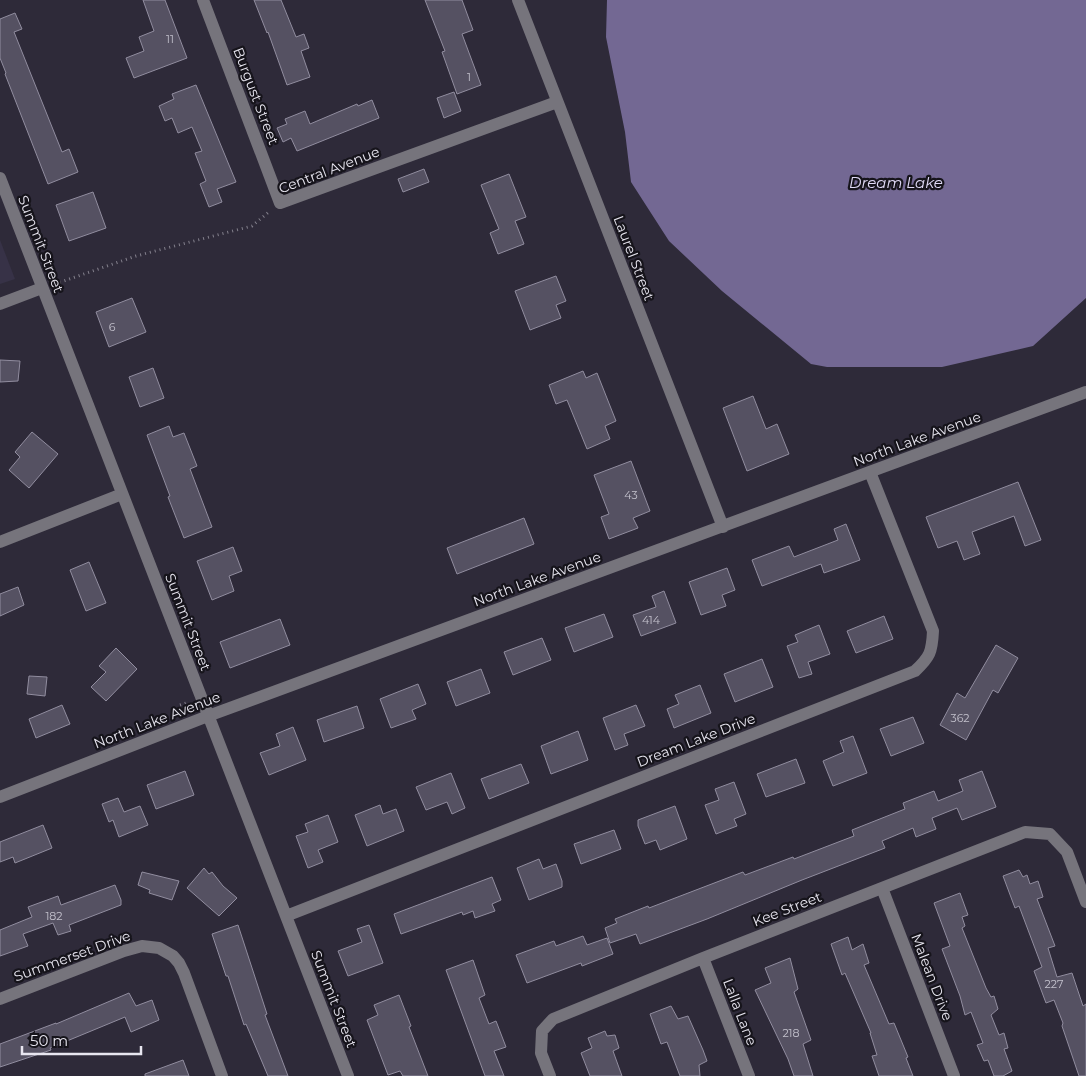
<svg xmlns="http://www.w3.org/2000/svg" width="1086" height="1076" font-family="Montserrat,sans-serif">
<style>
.built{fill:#373247}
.water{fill:#736893}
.building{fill:#555162;stroke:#918d9f}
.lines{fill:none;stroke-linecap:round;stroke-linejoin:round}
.path{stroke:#84818d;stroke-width:3;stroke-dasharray:1 4;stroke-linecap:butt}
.minor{stroke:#76747c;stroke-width:12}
.labels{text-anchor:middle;stroke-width:4.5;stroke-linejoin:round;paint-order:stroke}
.number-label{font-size:11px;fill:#c3c1cc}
.street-label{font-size:14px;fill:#e8e6f0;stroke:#16141b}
.water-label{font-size:15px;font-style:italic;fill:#e0daf6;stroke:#16141b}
</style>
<rect width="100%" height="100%" fill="#2e2a39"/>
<path class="built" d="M0 240 15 279 0 284Z"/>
<path class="water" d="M607 0H1086V298L1033 346 942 367H827L811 364 722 291 669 241 631 182 625 132 606 37Z"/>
<path class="building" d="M143 0H165L187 58 134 78 126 58 144 51 139 37 154 31Z
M254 0H281L296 37 304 34 309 48 301 51 310 77 287 85 268 32 267 33Z
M425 0H462L473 30 462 34 481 85 457 94 442 52 445 51Z
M15 13 22 29 14 32 62 152 69 149 78 172 48 184 5 74 6 73 0 58V19Z
M196 85 236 182 217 189 222 202 209 207 200 184 206 181 195 153 202 151 192 127 178 133 172 118 165 121 159 106 174 99 172 94Z
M454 92 461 111 444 118 437 98Z
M372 100 379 118 297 151 291 138 283 142 277 128 287 124 285 119 305 111 310 124 357 104 358 106Z
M424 169 429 182 403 192 398 179Z
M509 174 526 217 515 221 524 244 498 254 490 233 499 229 481 185Z
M93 192 106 228 69 241 56 205Z
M556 276 566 301 556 305 561 318 530 330 515 291Z
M132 298 146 332 109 347 96 312Z
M0 360 20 361 18 381 0 382Z
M153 368 164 398 140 407 129 377Z
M583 371 586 378 597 373 616 421 605 426 610 439 587 449 567 400 556 404 549 385Z
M753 396 766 429 777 424 789 454 747 471 723 408Z
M169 426 173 437 184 433 197 466 190 469 212 527 184 538 168 497 170 496 147 435Z
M32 432 58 454 29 488 9 470 20 457 15 452Z
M631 461 650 511 633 518 638 528 609 539 601 517 609 514 594 475Z
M1018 482 1041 540 1025 546 1014 516 972 532 980 554 964 560 957 541 938 548 926 517Z
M524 518 534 544 457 574 447 548Z
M846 524 860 560 824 573 821 564 762 586 752 560 789 546 794 557 838 540 834 529Z
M233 547 242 571 229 576 234 591 212 600 197 561Z
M89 562 106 603 86 611 70 570Z
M727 568 735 590 722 595 726 606 701 615 689 582Z
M18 587 24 605 0 616V594Z
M664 591 676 623 641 636 633 615 656 607 652 596Z
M604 614 613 637 574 652 565 628Z
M884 616 893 639 856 653 847 631Z
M280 619 290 645 230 668 220 642Z
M819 625 830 654 808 662 812 674 799 678 787 646 798 642 795 635Z
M542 638 551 660 513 675 504 652Z
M996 645 1018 658 998 693 993 690 966 740 940 725 957 693 965 698Z
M116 648 137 669 106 701 91 687 106 672 99 666Z
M762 659 773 687 735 702 724 674Z
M481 669 490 693 456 706 447 682Z
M29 676 47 677 45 696 27 694Z
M418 684 426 704 412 710 416 719 391 728 380 699Z
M700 685 711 713 674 728 667 709 679 704 675 695Z
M62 705 70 724 36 738 29 719Z
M636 705 645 726 624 734 628 745 615 750 603 718Z
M357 706 364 728 324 742 317 720Z
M913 717 924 743 891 756 880 729Z
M293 727 306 760 269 775 260 753 280 746 276 734Z
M578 731 588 760 551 774 541 746Z
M853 736 867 773 833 786 823 761 844 752 840 741Z
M796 759 805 783 766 797 757 774Z
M521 764 529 783 489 799 481 779Z
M185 771 194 795 156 809 147 785Z
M982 771 996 807 962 820 957 808 932 818 936 829 916 837 913 828 882 841 885 848 802 880 707 919 640 944 636 934 610 943 605 928 617 923 615 919 648 906 649 908 743 872 745 875 793 857 794 859 854 836 852 830 905 809 903 803 934 791 938 801 963 791 959 780Z
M451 773 465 808 452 814 447 802 426 810 416 787Z
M734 782 746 814 734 819 737 826 716 834 705 805 719 800 715 789Z
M118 798 124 812 140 806 148 825 119 837 113 820 109 822 102 804Z
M380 805 383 814 396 809 404 831 367 846 355 815Z
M675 806 687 839 660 850 656 840 645 844 638 826V820Z
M328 815 338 842 318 850 323 862 308 868 296 836 308 832 305 824Z
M43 825 52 848 15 863 13 857 0 862V842Z
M614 830 621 849 581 864 574 844Z
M539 859 543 869 556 864 562 881V887L529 900 517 868Z
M204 868 209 874 212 872 223 886 237 898 219 916 187 888Z
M1019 870 1023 877 1027 875 1030 884 1038 881 1043 897 1037 899 1055 946 1048 948 1057 977 1072 973 1083 1006 1086 1004V1076H1079L1062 1026 1063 1023 1054 1000 1046 1003 1034 971 1042 967 1019 906 1015 908 1003 876Z
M142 872 179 881 172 900 149 893 150 890 138 885Z
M492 877 501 900 492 904 495 911 475 918 473 911 463 915 462 912 401 934 394 914Z
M115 885 121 900V905L69 925 71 931 58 935 53 923 23 934 28 946 0 956V930L32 917 28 907 58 896 61 905Z
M960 893 968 915 962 917 965 926 962 928 986 988 991 997 994 996 998 1009 991 1015 999 1035 1004 1033 1008 1048 1004 1049 1012 1071 1003 1076H994L988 1060 984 1061 977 1045 983 1043 971 1012 965 1015 960 996 942 949 950 946 934 903Z
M238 925 267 1014 265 1015 288 1076H268L246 1024 244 1025 228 976H226L212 934Z
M369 925 383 963 348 976 338 951 362 942 357 929Z
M583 936 587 945 607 938 613 954 582 966 581 963 527 983 516 955 554 941 556 946Z
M848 937 852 950 863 944 869 963 864 965 889 1024 894 1023 908 1057 906 1058 913 1076H879L872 1056 877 1055 870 1033H871L845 973 842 975 831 944Z
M790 958 798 989 794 992 811 1040 803 1044 813 1076H794L788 1059 755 990 771 983 765 968Z
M473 960 485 995 479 998 489 1024 496 1021 506 1047 494 1051 504 1076H485L446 970Z
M129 993 136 1006 152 1000 159 1020 131 1032 125 1017 50 1048 51 1050 0 1067V1044L56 1023V1024Z
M399 995 411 1026 409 1027 428 1076H403L400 1071 388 1075 367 1020 378 1015 374 1005Z
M671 1006 678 1019 688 1016 703 1050 707 1061 699 1065 700 1076H680L667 1042 661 1044 650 1014Z
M605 1031 607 1036 615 1035 619 1048 613 1051 622 1076H590L581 1053 592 1048 588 1038Z
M183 1060 189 1076H145V1074Z"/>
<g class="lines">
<path class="path" d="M55 284 136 256 252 226 270 211
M180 705 189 702"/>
<path class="minor" d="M203 0 280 203 557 102
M518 0 723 527
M0 178 348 1076
M0 304 42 288
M0 542 122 494
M0 797 208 716 1086 392
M882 888 954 1076
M286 916 915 671C930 657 932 652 933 631L870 472
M703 958 749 1076
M0 999 124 951 142 946 159 948 173 956 179 963 184 973 222 1076
M550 1076 541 1053 542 1031 553 1019 703 958 1025 832 1050 834 1067 852 1086 902"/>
</g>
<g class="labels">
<g class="number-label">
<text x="170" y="43">11</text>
<text x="469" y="81">1</text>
<text x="112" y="331">6</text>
<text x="631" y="499">43</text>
<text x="651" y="624">414</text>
<text x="960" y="722">362</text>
<text x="54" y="920">182</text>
<text x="1054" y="988">227</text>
<text x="791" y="1037">218</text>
</g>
<g class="street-label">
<text transform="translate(256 96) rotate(69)" y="5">Burgust Street</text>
<text transform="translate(329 170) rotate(-21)" y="5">Central Avenue</text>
<text transform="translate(41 244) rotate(69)" y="5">Summit Street</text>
<text transform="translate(634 258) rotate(69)" y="5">Laurel Street</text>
<text transform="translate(917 439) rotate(-20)" y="5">North Lake Avenue</text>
<text transform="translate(537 579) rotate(-20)" y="5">North Lake Avenue</text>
<text transform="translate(188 622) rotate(69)" y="5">Summit Street</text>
<text transform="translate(157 720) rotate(-21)" y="5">North Lake Avenue</text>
<text transform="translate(696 740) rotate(-21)" y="5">Dream Lake Drive</text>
<text transform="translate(787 909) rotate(-21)" y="5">Kee Street</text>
<text transform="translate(72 956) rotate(-20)" y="5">Summerset Drive</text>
<text transform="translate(932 977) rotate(69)" y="5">Malean Drive</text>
<text transform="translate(334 999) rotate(69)" y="5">Summit Street</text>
<text transform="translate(740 1012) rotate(69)" y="5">Lalla Lane</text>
</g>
<g class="water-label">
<text x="896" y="188">Dream Lake</text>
</g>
</g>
<path d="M22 1046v8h119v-8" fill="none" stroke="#e8e6f0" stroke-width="2.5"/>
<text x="30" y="1046" font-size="15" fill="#e8e6f0" stroke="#16141b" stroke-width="4" paint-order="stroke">50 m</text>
</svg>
